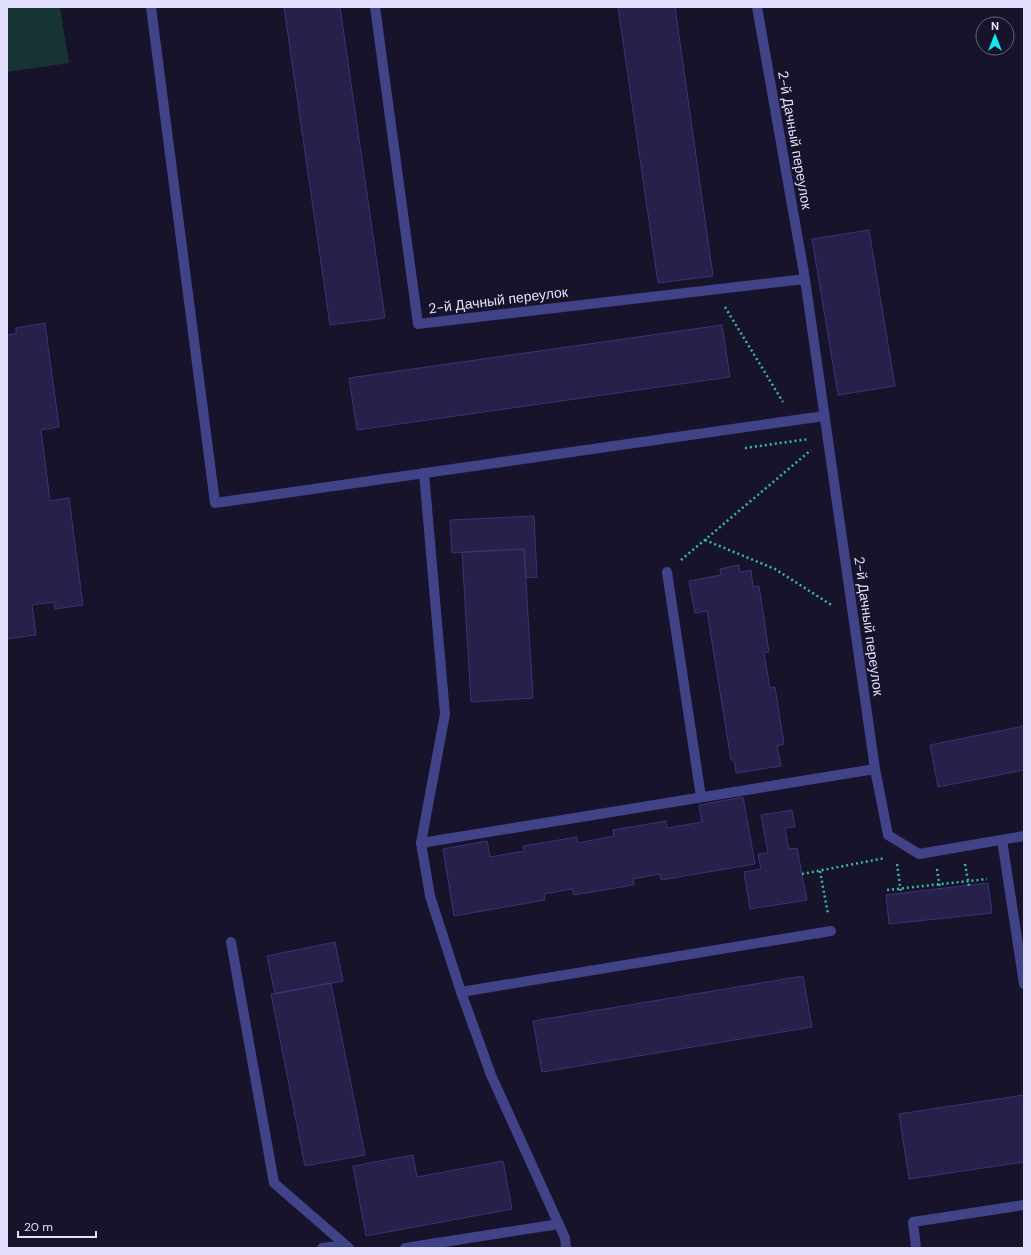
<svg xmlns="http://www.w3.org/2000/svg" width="1031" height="1255" font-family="'DM Sans',sans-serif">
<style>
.green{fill:#163532}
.building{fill:#26204b;stroke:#3c3376}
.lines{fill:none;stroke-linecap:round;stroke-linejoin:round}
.path{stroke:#38b9a9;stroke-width:2.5;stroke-dasharray:2 3;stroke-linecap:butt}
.service{stroke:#414288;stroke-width:10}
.minor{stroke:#414288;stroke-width:10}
.labels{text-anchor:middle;stroke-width:3;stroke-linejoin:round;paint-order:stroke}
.street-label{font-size:14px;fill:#e1dffd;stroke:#16132b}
</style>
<rect width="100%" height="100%" fill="#16132b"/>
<path class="green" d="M7 7H60L69 63 7 72Z"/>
<path class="building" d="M284 7H340L385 318 330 325Z
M618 7H675L713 276 658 283Z
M869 230 895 386 838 395 812 239Z
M45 323 59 427 41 430 50 501 69 498 83 605 55 609 54 602 32 605 36 635 7 639V335L16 334V328Z
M722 325 730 377 357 430 349 378Z
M534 516 537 577 526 578 524 549 452 553 450 520Z
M524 549 533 698 471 702 462 552Z
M739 565 740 572 751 570 753 587 759 586 769 652 764 653 770 688 775 687 784 744 777 746 781 766 736 773 734 760H731L707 611 695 613 689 581 721 575 720 569Z
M1024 726V770L938 787 930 745Z
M743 797 755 864 661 880 660 874 633 879 634 885 574 895 572 889 544 894 545 900 454 916 443 849 487 841 490 857 524 851 523 846 577 837 578 843 614 836 613 830 666 821 667 828 702 822 699 805Z
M792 810 795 827 785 828 789 849 797 848 807 900 750 909 744 872 761 869 758 854 768 853 761 815Z
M988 883 992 913 889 924 886 895Z
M335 942 343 981 275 994 267 956Z
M803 976 812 1027 542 1072 533 1021Z
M331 983 365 1155 305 1166 271 994Z
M1024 1095V1162L909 1179 899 1114Z
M413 1155 417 1177 503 1161 512 1209 366 1236 353 1166Z"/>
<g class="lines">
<path class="path" d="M725 307 783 402
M745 448 809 439
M705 540 775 569 833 606
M681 560 811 450
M897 864 901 893
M965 864 969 886
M937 869 940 889
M820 871 828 914
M802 874 885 858
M887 890 987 879"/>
<path class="service" d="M1002 840 1024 984
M421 843 445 714 424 473
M231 942 274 1183 349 1248
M461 992 491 1075 565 1238 566 1248
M322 1248 345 1245
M405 1248 559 1224
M916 1248 913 1222 1024 1205"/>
<path class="minor" d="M151 7 215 503 824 416
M375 7 418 324 805 279
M757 7 805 279 875 769 888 835 919 854 1024 836
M667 572 701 797
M831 931 461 992 430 896 421 843 875 769"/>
</g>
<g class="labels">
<g class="street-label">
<text transform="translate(795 140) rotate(80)" y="5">2-й Дачный переулок</text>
<text transform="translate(498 300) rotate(-7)" y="5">2-й Дачный переулок</text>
<text transform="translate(869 626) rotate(82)" y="5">2-й Дачный переулок</text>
</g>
</g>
<rect width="1031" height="1255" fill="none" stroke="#e1dffd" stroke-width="16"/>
<g transform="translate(995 36)"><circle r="19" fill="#16132b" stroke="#67657f"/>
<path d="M0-3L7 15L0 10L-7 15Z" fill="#15eaf3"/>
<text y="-6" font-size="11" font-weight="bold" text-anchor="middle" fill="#e1dffd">N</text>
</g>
<path d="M18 1231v6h78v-6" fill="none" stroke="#e1dffd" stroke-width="2"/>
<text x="24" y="1231" font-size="12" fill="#e1dffd" stroke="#16132b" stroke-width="3" paint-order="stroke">20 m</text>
</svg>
